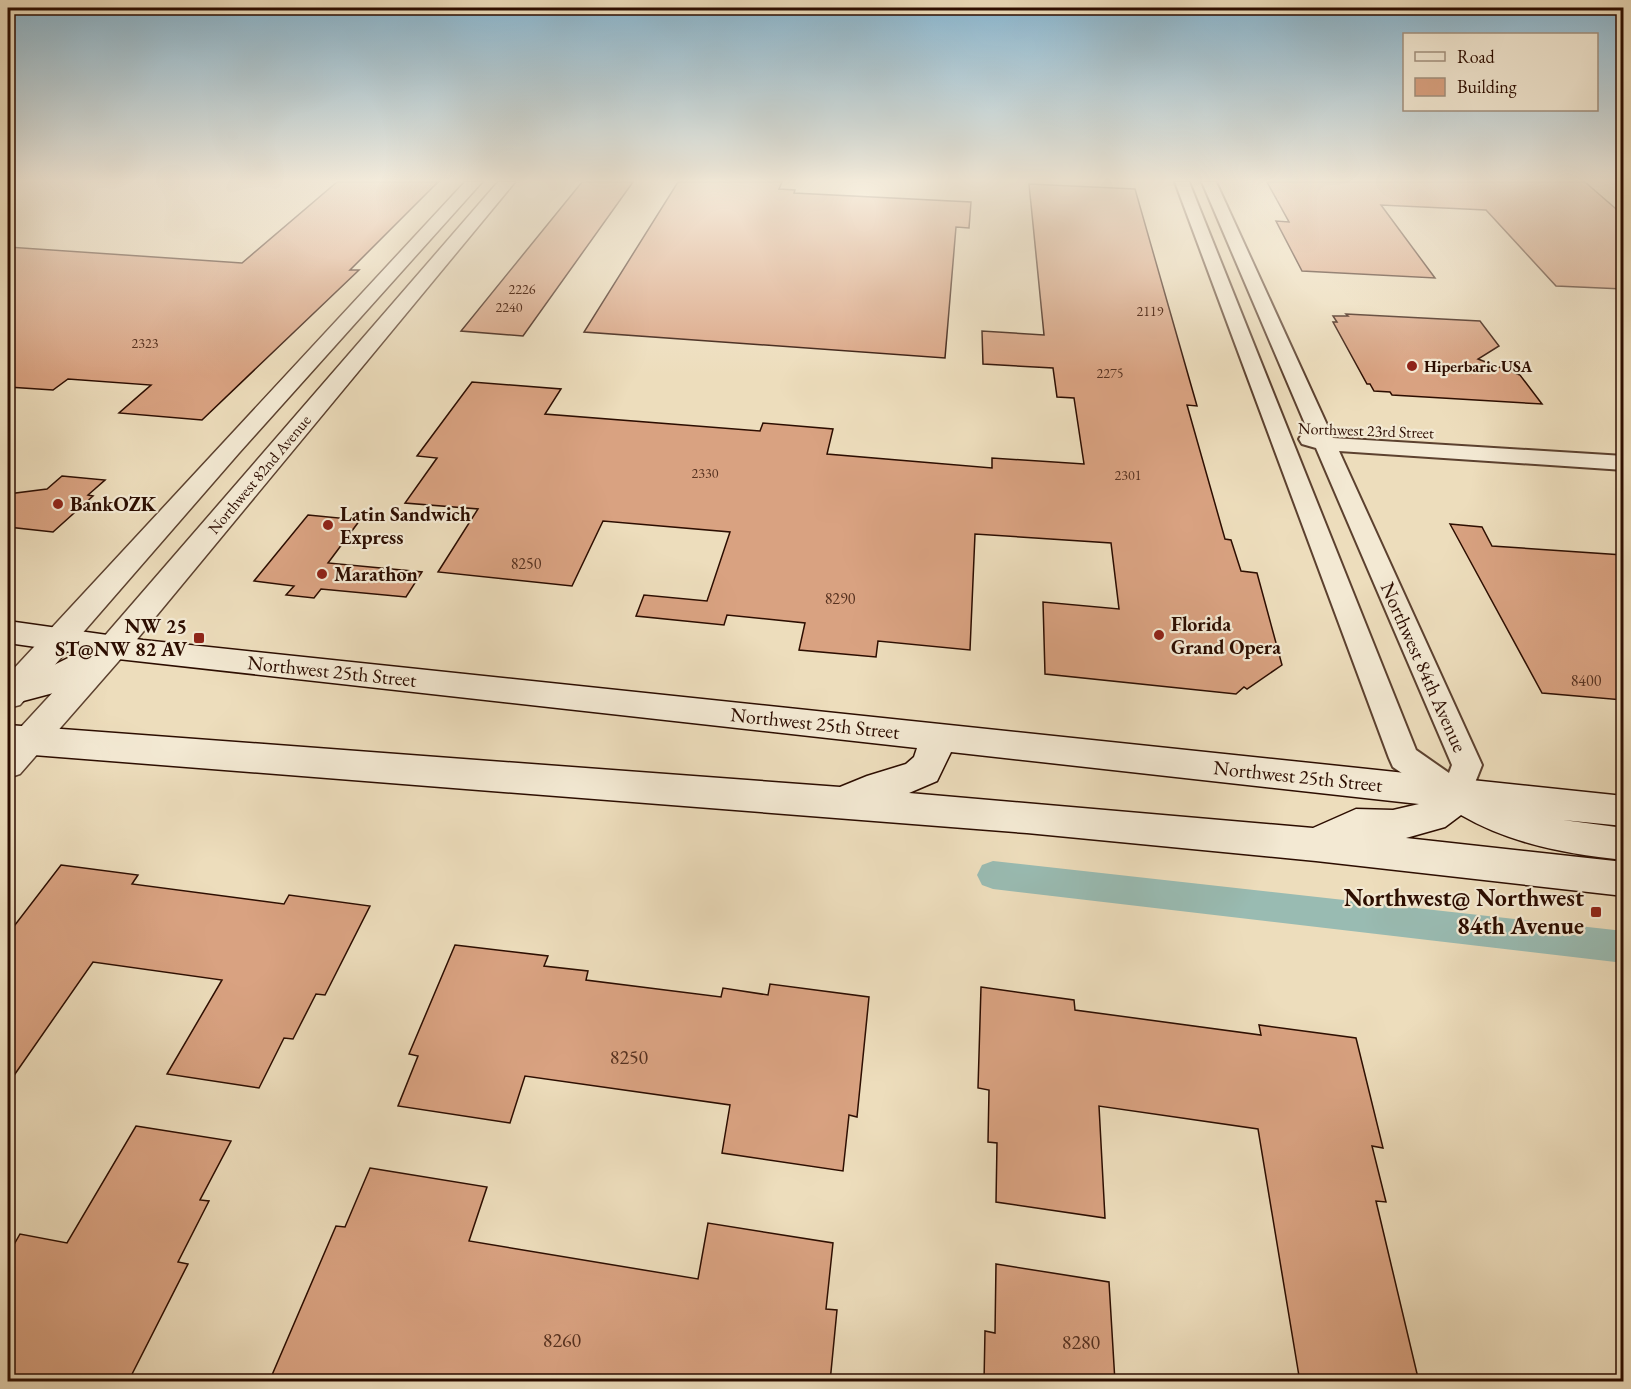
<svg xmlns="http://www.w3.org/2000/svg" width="1631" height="1389" font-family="'EB Garamond',serif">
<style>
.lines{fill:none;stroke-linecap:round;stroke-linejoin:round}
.canal{fill:#99bbb2;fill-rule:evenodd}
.building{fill:#d9a281;stroke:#2c0d00;stroke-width:1.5}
.minor-casing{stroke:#5c412f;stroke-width:4}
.tertiary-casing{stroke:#5c412f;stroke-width:3}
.secondary-casing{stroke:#2c0d00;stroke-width:3}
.minor{fill:#f3e9d3;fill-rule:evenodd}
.tertiary{fill:#f3e9d3;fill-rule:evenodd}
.secondary{fill:#f3e9d3;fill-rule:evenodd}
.poi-dot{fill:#8f2418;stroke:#f3e9d3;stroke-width:2}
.labels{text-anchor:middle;stroke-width:4.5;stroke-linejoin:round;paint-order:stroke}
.far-number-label{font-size:14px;fill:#573220}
.far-poi-label{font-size:16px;font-weight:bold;fill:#2c0d00;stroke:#f3e9d3;text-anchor:start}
.far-street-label{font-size:16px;fill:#2c0d00;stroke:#f3e9d3}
.number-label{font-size:16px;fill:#573220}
.poi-label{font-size:20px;font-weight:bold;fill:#2c0d00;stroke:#f3e9d3;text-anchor:start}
.street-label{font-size:20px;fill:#2c0d00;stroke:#f3e9d3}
.near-number-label{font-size:20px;fill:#573220}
.near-poi-label{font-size:24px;font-weight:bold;fill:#2c0d00;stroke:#f3e9d3;text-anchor:end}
</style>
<rect width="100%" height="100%" fill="#edddbc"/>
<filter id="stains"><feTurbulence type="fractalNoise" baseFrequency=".00333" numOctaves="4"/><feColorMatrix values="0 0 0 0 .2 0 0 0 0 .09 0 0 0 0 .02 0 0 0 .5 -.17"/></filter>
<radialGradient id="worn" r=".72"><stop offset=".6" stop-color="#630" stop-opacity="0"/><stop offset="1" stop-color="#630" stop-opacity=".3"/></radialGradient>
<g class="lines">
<path class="canal" d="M993 861 1624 931V963L993 889 982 885 977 875 982 865Z"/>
</g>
<path class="building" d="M337 182H438L350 270H359L202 420 119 413 151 385 68 379 53 390 8 387V247L242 263Z
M582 182H633L523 336 461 331Z
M678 182H782L779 189 795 190 794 193 971 202 969 228 956 227 945 358 584 332Z
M1267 182H1585L1623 215V289L1556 286 1486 210 1381 205 1435 278 1302 271 1276 221 1289 222Z
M1029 184 1135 189 1197 406 1187 405 1225 539 1231 540 1241 571 1257 573 1282 665 1247 689 1244 687 1236 694 1045 674 1043 602 1119 609 1111 543 975 534 970 650 878 641 876 657 799 650 805 623 727 615 724 625 636 616 644 595 707 601 730 532 603 521 572 586 438 572 478 509 405 503 437 458 417 456 472 382 561 389 545 414 760 431 763 423 833 429 827 454 992 468V458L1084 464 1074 398 1057 397 1053 368 983 364 982 331 1044 335Z
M1346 314 1480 321 1499 346 1478 359 1520 375 1542 404 1392 395 1390 392 1374 391 1370 384H1367L1333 322H1337L1333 316H1348Z
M62 476 105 480 88 495 93 496 53 532 8 527V494L47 489Z
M308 515 360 520 328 563 422 572 406 597 321 589 314 598 286 595 294 586 254 581Z
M1450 524 1482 527 1492 546 1623 555V700L1542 693Z
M61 865 138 875 132 884 284 904 289 895 370 906 325 995 316 994 293 1039 284 1038 259 1088 167 1074 222 980 93 962 8 1084V934Z
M455 945 548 956 544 966 588 971 586 980 721 997 723 988 768 995 770 984 869 997 857 1117 849 1115 843 1171 722 1153 730 1105 525 1076 510 1123 398 1106 418 1056 409 1054Z
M981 987 1074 1000 1075 1010 1261 1035 1259 1025 1356 1038 1383 1148 1372 1146 1386 1202 1376 1201 1419 1382H1300L1258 1129 1099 1106 1105 1218 996 1202 997 1143 988 1142 989 1090 978 1088Z
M136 1126 231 1141 200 1200 209 1201 178 1262 188 1264 128 1382H8V1255L20 1234 67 1243Z
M370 1168 487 1187 469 1241 698 1279 708 1223 833 1243 826 1309 837 1310 830 1382H269L336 1226 345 1227Z
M996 1264 1109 1282 1115 1382H984L985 1331 995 1333Z"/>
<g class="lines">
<defs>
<path id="minor" d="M1175 182H1189L1416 750 1449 773 1452 765 1316 448 1302 444 1299 439 1302 434 1309 433 1202 182H1216L1333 438 1624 456V470L1339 451 1482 765 1467 803 1456 807 1445 803 1393 767 1389 758Z"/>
<path id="tertiary" d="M465 182H482L239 453 20 705 8 708V675Z
M498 182H515L124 655 20 774 8 778V741L102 639Z"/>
<path id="secondary" d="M8 621 143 640 1624 796V826L1563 820 1624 828V860C1567 854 1511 844 1461 815L1445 827 1406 838 1624 862V896L1316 861 1027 833 8 753V725L840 787 867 776 906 764 914 757 917 748 118 659 61 691 8 705V681L38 673 78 653 8 643ZM951 752 1419 804 1393 810 1356 809 1313 828 909 793 937 781Z"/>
</defs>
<use href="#minor" class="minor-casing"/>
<use href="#tertiary" class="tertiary-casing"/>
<use href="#secondary" class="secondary-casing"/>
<use href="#minor" class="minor"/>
<use href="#tertiary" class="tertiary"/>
<use href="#secondary" class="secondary"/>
</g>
<linearGradient id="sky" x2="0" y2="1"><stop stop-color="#88b7d2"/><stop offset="0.48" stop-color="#f7f0e1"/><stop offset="1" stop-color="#f7f0e1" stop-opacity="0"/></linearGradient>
<rect width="1631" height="376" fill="url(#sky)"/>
<g class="poi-dot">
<circle cx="1412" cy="366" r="6"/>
<circle cx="58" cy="504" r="6"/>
<circle cx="328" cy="525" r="6"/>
<circle cx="322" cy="574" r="6"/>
<circle cx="1159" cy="635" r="6"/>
<rect x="193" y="632" width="12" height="12" rx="3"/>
<rect x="1590" y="906" width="12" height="12" rx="3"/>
</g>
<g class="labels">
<g class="far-number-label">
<text x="522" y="294">2226</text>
<text x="509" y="312">2240</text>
<text x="1150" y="316">2119</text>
<text x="145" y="348">2323</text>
<text x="1110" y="378">2275</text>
<text x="705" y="478">2330</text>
<text x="1128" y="480">2301</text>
</g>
<g class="far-poi-label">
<text x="1424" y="372">Hiperbaric USA</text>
</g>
<g class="far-street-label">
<text transform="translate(1366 430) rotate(2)" y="6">Northwest 23rd Street</text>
<text transform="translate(259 474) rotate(-50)" y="6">Northwest 82nd Avenue</text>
</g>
<g class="number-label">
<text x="526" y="569">8250</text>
<text x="840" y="604">8290</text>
<text x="1586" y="686">8400</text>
</g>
<g class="poi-label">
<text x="70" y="511">BankOZK</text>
<text x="340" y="521">Latin Sandwich<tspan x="340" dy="23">Express</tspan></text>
<text x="334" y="581">Marathon</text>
<text x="1171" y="631">Florida<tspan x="1171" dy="23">Grand Opera</tspan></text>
<text x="187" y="633" text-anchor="end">NW 25<tspan x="187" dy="23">ST@NW 82 AV</tspan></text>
</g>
<g class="street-label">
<text transform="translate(1424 667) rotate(66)" y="7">Northwest 84th Avenue</text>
<text transform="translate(332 671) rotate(6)" y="7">Northwest 25th Street</text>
<text transform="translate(815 723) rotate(6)" y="7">Northwest 25th Street</text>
<text transform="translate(1298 776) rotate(6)" y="7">Northwest 25th Street</text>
</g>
<g class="near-number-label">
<text x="629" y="1064">8250</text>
<text x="562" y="1347">8260</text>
<text x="1081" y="1349">8280</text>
</g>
<g class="near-poi-label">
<text x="1584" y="906">Northwest@ Northwest<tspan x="1584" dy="28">84th Avenue</tspan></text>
</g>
</g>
<rect width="1631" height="1389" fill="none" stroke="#edddbc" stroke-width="30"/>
<rect x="9" y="9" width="1613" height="1371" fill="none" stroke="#2c0d00" stroke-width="3"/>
<rect x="15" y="15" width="1601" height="1359" fill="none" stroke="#2c0d00" stroke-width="1.5"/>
<rect x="1403" y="33" width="195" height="78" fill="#f3e9d3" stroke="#a3917f" stroke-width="1.5"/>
<rect x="1415" y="52" width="30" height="9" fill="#f3e9d3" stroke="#a3917f" stroke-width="1.5"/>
<text x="1457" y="63" font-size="18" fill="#2c0d00">Road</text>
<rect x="1415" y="78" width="30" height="18" fill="#d9a281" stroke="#a3917f" stroke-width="1.5"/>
<text x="1457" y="93" font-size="18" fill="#2c0d00">Building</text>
<rect width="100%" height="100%" filter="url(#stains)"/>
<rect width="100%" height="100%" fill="url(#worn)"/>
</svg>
